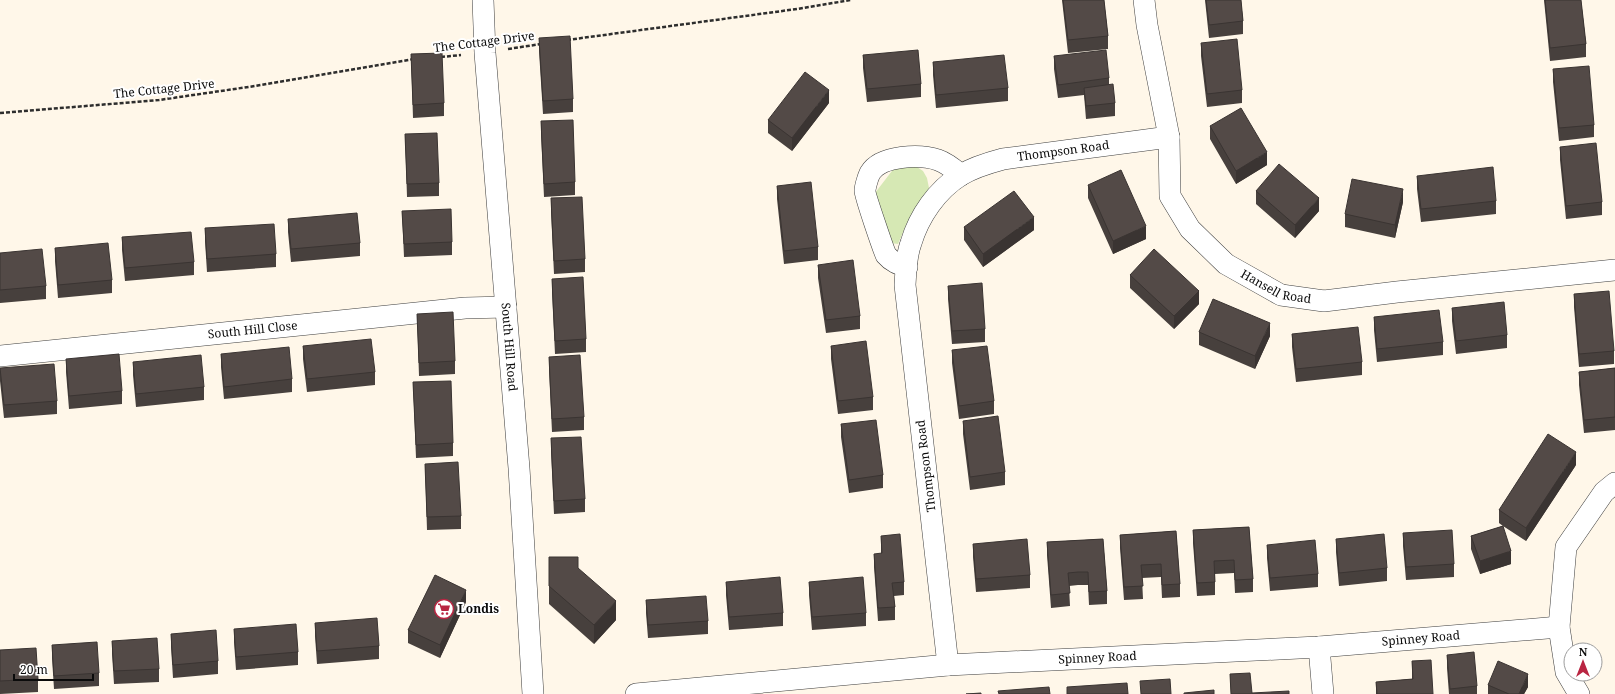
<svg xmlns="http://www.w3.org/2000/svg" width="1615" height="694" font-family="'Noto Serif',serif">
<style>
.green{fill:#d6e8b4}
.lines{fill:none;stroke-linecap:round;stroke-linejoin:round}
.minor-casing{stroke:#3e3e3e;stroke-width:22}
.path{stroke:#2d2d2d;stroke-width:2.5;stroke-dasharray:4 2;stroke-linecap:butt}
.minor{stroke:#fff;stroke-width:21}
.wall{fill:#47403d}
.shaded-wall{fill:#3a3432}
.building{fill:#534a47;stroke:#3a3432}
.labels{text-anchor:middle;stroke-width:4;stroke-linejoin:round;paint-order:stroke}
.street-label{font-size:12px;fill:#0b0b0b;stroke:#fff}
.poi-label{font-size:12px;font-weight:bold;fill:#0b0b0b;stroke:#fff;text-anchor:start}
</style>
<rect width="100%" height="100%" fill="#fff7e9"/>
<path class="green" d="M895 167H917L923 171 927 178 929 188 928 195 907 223 898 244 891 243 875 193Z"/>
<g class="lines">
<defs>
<g id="minor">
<path id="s1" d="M483 0 485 53 519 468 533 694"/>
<path id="s2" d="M1144 0 1147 25 1169 137 1170 196 1190 229 1226 264 1281 295 1324 301 1397 292 1615 270"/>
<path d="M907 267C898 264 892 262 886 255 884 251 865 196 865 191 865 187 868 177 870 173 881 155 920 154 938 160 947 163 954 169 961 175"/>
<path id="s3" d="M0 356 465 308 506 307"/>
<path d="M1319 647 1323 694"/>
<path id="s4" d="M948 665 905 285C906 271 906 256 911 243 919 216 937 190 961 175 974 167 988 163 1003 159L1169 137"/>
<path id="s5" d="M636 694 948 665 1319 647 1559 627"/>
<path d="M1579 694 1566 672 1559 627 1566 547 1604 492 1615 483"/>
</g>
</defs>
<use href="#minor" class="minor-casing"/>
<path class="path" d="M567 40 797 9 851 0
M508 49 541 44
M441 57 461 55
M0 113 159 100 255 86 414 59"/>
<use href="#minor" class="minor"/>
</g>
<path class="wall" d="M1062 0H1104L1108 36V49L1068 53Z
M1205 0H1241L1243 21V34L1209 38Z
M1544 0H1581L1586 44V57L1550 61Z
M539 38 573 99V112L543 114 539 51Z
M1201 43 1242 90V103L1207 107 1201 56Z
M411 54 444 103V116L413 118Z
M863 55 921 84V97L867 102 863 68Z
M1054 56 1109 78V85L1115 103V116L1086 119 1084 95 1058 98 1054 69Z
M933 62 1008 88V101L936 108 933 75Z
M1553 69 1594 125V137L1559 141 1553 82Z
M829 103 792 151 768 133V120Z
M541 121 575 182V195L544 197 541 134Z
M1210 126 1267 165 1236 184 1210 139Z
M405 134 439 183V196L407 197Z
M1560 147 1602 202V215L1566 219 1560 160Z
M1417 176 1496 201V214L1421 222 1417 189Z
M1088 185 1146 239 1113 254 1088 198Z
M777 186 818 247V260L784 264 777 199Z
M1256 191 1319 211 1295 238 1256 204Z
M551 198 585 259V272L554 274 551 211Z
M1403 202 1395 238 1345 227V214Z
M402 211 452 242V255L404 257Z
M288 219 360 243V256L291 262 288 232Z
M964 227 1034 230 983 267 964 240Z
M205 228 276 254V267L207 272 205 241Z
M122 237 194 262V275L125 281 122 250Z
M55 248 112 280V293L58 298 55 261Z
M0 253 46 286V299L0 303Z
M818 265 860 316V329L826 333 818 278Z
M1130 275 1199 304 1174 329 1130 288Z
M552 279 586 339V352L555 354 552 292Z
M948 286 985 329V342L952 344 948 299Z
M1574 294 1614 351V364L1579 367 1574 307Z
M1452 308 1507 335V348L1456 354 1452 321Z
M417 314 455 361V374L419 376Z
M1374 317 1443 342V355L1377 362 1374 330Z
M1199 332 1270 336 1255 369 1199 345Z
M1292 334 1362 362V375L1296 382 1292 347Z
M303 346 375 372V385L307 392 303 359Z
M831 346 873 397V410L838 414 831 359Z
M952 350 994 401V414L959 419 952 363Z
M221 354 292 379V392L224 399 221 367Z
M549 357 584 417V430L552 432 549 370Z
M66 359 122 391V404L69 409 66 372Z
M133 362 204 387V400L136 407 133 375Z
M0 368 57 401V414L4 418 0 381Z
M1615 368V430L1584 433 1579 385V372Z
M413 382 453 443V456L416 458Z
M963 421 1005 472V485L970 490 963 434Z
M841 424 883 475V488L849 493 841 437Z
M551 438 585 499V512L554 514 551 451Z
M425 464 461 516V529L427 530Z
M1576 465 1526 541 1503 526 1511 564 1480 574 1471 549V536L1503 526 1499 523V510Z
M1249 527 1253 579V592L1235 593 1234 573 1215 574V595L1197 596 1193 543V530Z
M1176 531 1180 584V597L1162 598 1161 577 1142 578 1143 599 1124 600 1120 548V535Z
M1403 533 1454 564V577L1406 580 1403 546Z
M881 536 904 582V595L894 596 895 607V620L878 621 874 567V554H881Z
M1103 539 1107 591V604L1089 605 1088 585H1078L1069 586 1070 606 1051 608 1047 555V542Z
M1336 539 1387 568V581L1339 586 1336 552Z
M973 544 1030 575V588L976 592 973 557Z
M1267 545 1318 574V587L1270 591 1267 558Z
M549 557 578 568 616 620 594 644 549 604Z
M726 582 783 613V626L729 630 726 595Z
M809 582 866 613V626L812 630 809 595Z
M646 600 708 621V634L648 638 646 613Z
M466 602 440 658 408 643V630Z
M315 623 379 646V659L317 664 315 636Z
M234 629 298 652V665L236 670 234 642Z
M171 634 218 661V674L173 678 171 647Z
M112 641 159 669V682L114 684 112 654Z
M52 645 99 673V686L54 689 52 658Z
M0 650 38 679V692L0 694Z
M1447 655 1477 686V694H1449L1447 668Z
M1412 661 1433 694H1376V682L1412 679Z
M1230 674 1252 693 1289 694H1231Z
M1488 685 1528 687 1524 694H1488Z"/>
<path class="shaded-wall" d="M829 90V103L792 151V138Z
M1267 152V165L1236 184V171Z
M1403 189V202L1395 238V225Z
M1319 198V211L1295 238V225Z
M1034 217V230L983 267V254Z
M1146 226V239L1113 254V241Z
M1199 291V304L1174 329V316Z
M1270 323V336L1255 369V356Z
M1576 452V465L1526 541V528Z
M1511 551V564L1480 574V561Z
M466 590V602L440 658V645Z
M616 601V620L594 644V625Z
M1528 674V687L1524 694H1519Z"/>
<path class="building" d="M1063 0H1104L1108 36 1068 40Z
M1206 0H1241L1243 21 1209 25Z
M1545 0H1581L1586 44 1550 48Z
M570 36 573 99 543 101 539 38Z
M1237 39 1242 90 1207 94 1201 43Z
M918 50 921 84 867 89 863 55Z
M1106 50 1109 78 1058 85 1054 56Z
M442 53 444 103 413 105 411 54Z
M1004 55 1008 88 936 95 933 62Z
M1589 66 1594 125 1559 128 1553 69Z
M805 72 829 90 792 138 768 120Z
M1113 84 1115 103 1086 106 1084 88Z
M1241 108 1267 152 1236 171 1210 126Z
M573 120 575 182 544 184 541 121Z
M437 133 439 183 407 184 405 134Z
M1596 143 1602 202 1566 206 1560 147Z
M1279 164 1319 198 1295 225 1256 191Z
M1493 167 1496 201 1421 209 1417 176Z
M1121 170 1146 226 1113 241 1088 185Z
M1352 179 1403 189 1395 225 1345 214Z
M811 182 818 247 784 251 777 186Z
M1014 191 1034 217 983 254 964 227Z
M582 197 585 259 554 261 551 198Z
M451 209 452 242 404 244 402 211Z
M357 213 360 243 291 249 288 219Z
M274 224 276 254 207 259 205 228Z
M191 232 194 262 125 268 122 237Z
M108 243 112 280 58 285 55 248Z
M42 249 46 286 0 290V253Z
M1154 249 1199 291 1174 316 1130 275Z
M853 260 860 316 826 320 818 265Z
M583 277 586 339 555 341 552 279Z
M982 283 985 329 952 331 948 286Z
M1609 291 1614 351 1579 354 1574 294Z
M1213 299 1270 323 1255 356 1199 332Z
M1504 302 1507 335 1456 341 1452 308Z
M1439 310 1443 342 1377 349 1374 317Z
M453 312 455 361 419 363 417 314Z
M1358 327 1362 362 1296 369 1292 334Z
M371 339 375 372 307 379 303 346Z
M866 341 873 397 838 401 831 346Z
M987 346 994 401 959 406 952 350Z
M289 347 292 379 224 387 221 354Z
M119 354 122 391 69 396 66 359Z
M201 355 204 387 136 394 133 362Z
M580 355 584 417 552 419 549 357Z
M54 364 57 401 4 405 0 368Z
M1615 368V417L1584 420 1579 372Z
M451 381 453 443 416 445 413 382Z
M998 416 1005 472 970 477 963 421Z
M876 420 883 475 849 480 841 424Z
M1548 434 1576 452 1526 528 1499 510Z
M581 437 585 499 554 501 551 438Z
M458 462 461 516 427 517 425 464Z
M1503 526 1511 551 1480 561 1471 536Z
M1249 527 1253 579 1235 580 1234 560 1214 561 1215 582 1197 583 1193 530Z
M1452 530 1454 564 1406 567 1403 533Z
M1176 531 1180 584 1162 585 1161 564 1141 565 1143 586 1124 587 1120 535Z
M900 534 904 582 892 583 895 607 878 608 874 554 882 553 881 536Z
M1384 534 1387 568 1339 573 1336 539Z
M1027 539 1030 575 976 579 973 544Z
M1103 539 1107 591 1089 592 1088 572H1078L1068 573 1070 593 1051 595 1047 542Z
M1315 540 1318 574 1270 578 1267 545Z
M549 557H578V568L616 601 594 625 549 586Z
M435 575 466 590 440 645 408 630Z
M780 577 783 613 729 617 726 582Z
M863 577 866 613 812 617 809 582Z
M706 596 708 621 648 625 646 600Z
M377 618 379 646 317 651 315 623Z
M296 624 298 652 236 657 234 629Z
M216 630 218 661 173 665 171 634Z
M157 638 159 669 114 671 112 641Z
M97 642 99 673 54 676 52 645Z
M36 648 38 679 0 681V650Z
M1474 652 1477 686 1450 689 1447 655Z
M1431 660 1433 694H1377L1376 682 1413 679 1412 661Z
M1498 661 1528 674 1519 694H1509L1488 685Z
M1250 673 1252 693 1289 691V694H1231L1230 674Z
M1170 679 1171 694H1141L1140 681Z
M1127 683 1128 694H1067V687Z
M1049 687 1050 694H999L998 691Z
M1214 690V694H1184V693Z
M981 693V694H966Z"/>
<defs>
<symbol id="supermarket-ring" viewBox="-11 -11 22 22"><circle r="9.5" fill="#fff" stroke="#b92542" stroke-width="1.5"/><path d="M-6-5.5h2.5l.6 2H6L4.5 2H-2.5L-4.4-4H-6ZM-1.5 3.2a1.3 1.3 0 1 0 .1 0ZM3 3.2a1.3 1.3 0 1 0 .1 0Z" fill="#b92542"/></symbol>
</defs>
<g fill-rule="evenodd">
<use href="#supermarket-ring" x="433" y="598" width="22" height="22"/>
</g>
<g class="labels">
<g class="street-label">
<text transform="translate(484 42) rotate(-7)" y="4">The Cottage Drive</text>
<text transform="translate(164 89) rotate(-6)" y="4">The Cottage Drive</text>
<text dy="4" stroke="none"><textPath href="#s4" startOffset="617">Thompson Road</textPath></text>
<text dy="4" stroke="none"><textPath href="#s2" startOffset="343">Hansell Road</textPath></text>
<text dy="4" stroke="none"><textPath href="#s3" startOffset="254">South Hill Close</textPath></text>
<text dy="4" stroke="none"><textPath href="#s1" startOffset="348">South Hill Road</textPath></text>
<text transform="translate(926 466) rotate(-97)" y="4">Thompson Road</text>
<text dy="4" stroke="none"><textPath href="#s5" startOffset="787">Spinney Road</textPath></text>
<text dy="4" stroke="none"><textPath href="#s5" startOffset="463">Spinney Road</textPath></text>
</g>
<g class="poi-label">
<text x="458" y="613">Londis</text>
</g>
</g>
<g transform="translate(1583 662)"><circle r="19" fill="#ffffff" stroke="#9d9d9d"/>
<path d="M0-3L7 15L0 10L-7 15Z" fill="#b92542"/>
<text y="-6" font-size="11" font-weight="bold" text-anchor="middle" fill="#0b0b0b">N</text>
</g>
<path d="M14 674v6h79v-6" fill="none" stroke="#0b0b0b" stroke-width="2"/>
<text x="20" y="674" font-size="12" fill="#0b0b0b" stroke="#ffffff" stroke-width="3" paint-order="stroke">20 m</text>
</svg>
